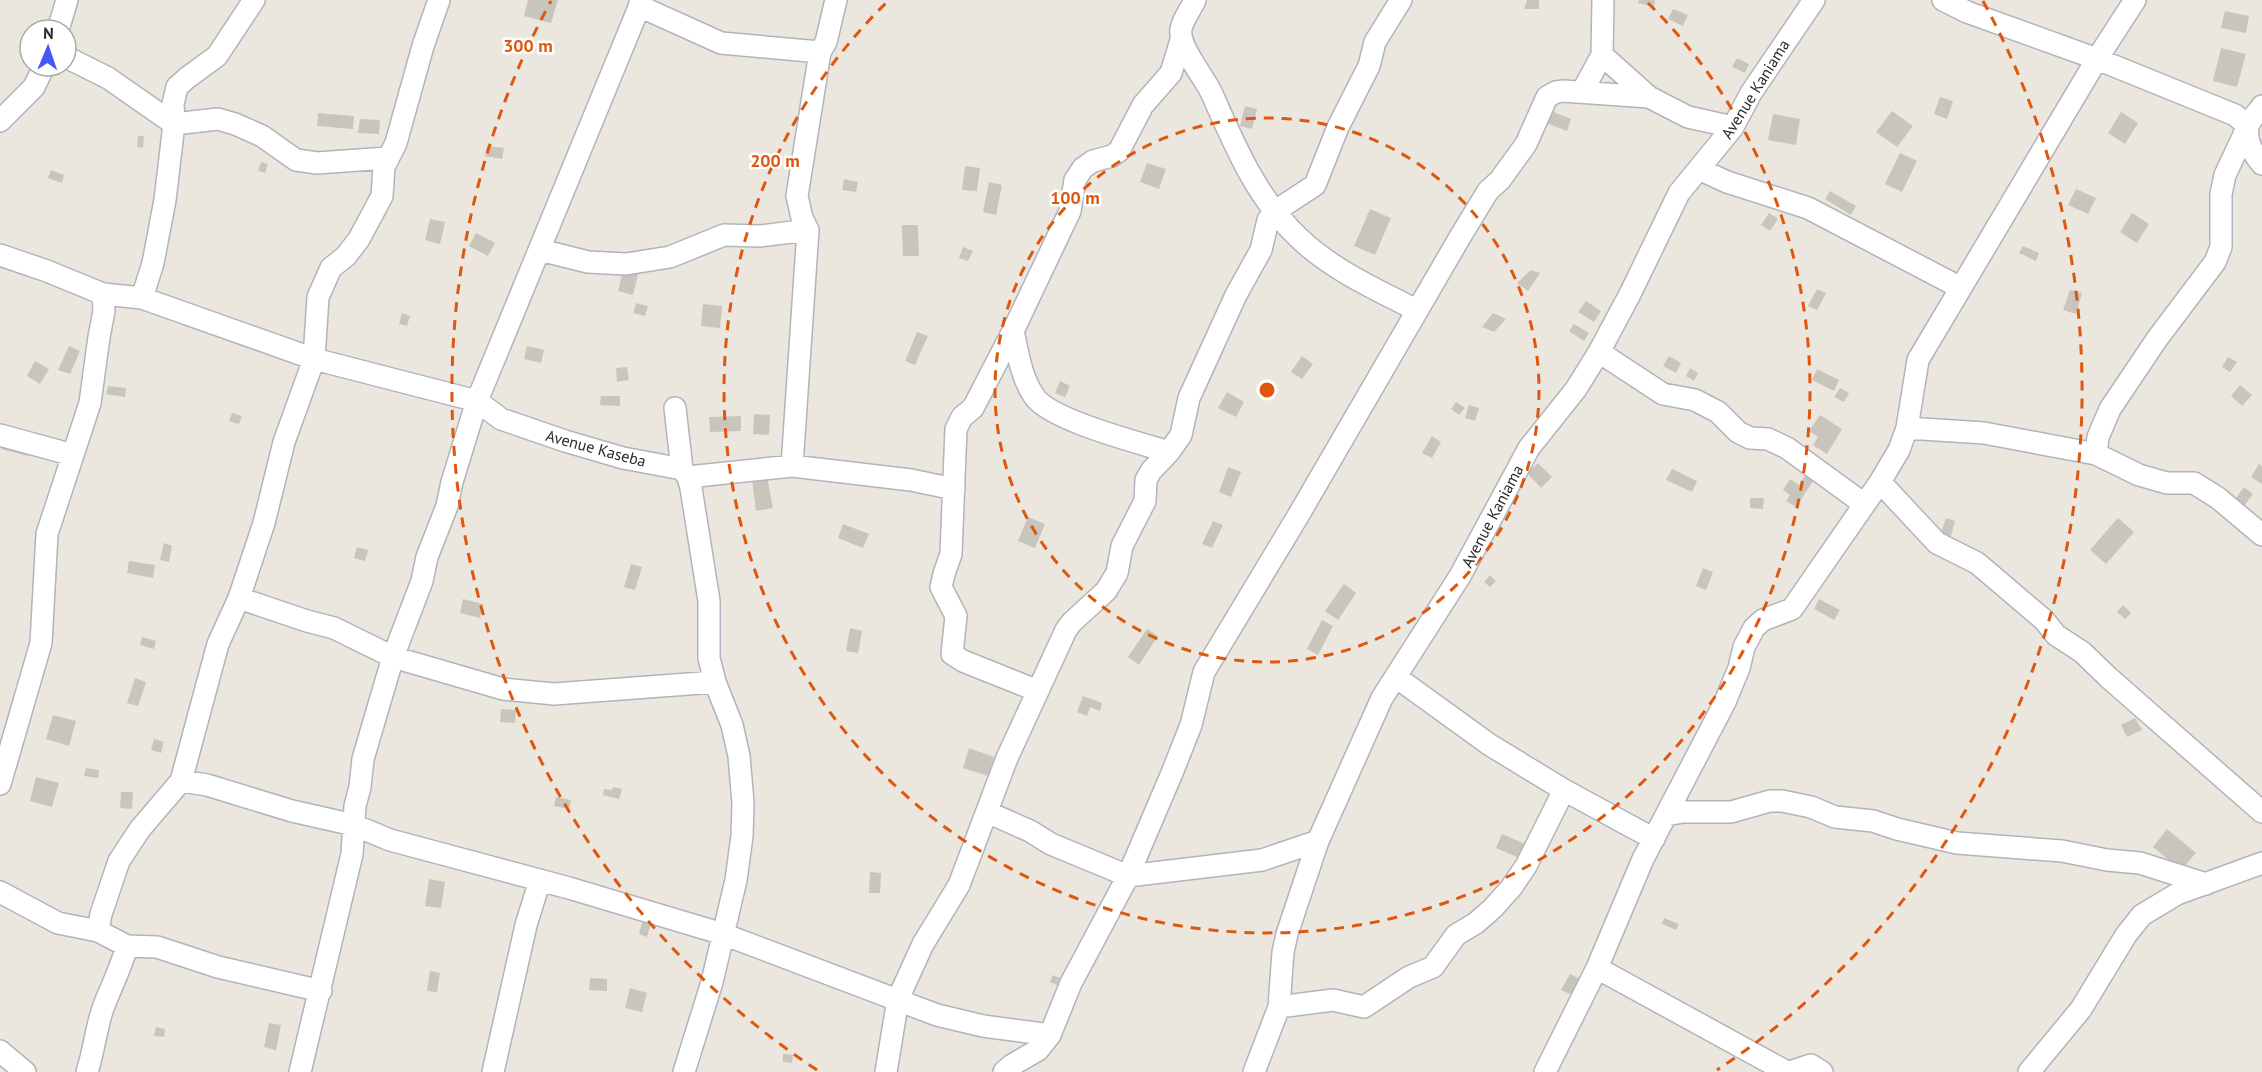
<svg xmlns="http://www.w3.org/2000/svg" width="2262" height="1072" font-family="'PT Sans',sans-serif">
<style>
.building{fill:#c8c5bc}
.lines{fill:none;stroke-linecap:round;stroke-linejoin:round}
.minor-casing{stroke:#b1b3be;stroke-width:24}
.minor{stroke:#fff;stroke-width:21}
.ring{fill:none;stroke:#df570e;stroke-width:3;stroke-dasharray:10 8}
.labels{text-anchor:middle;stroke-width:5;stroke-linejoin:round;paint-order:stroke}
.street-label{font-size:16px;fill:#2b2b2b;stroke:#fff}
.centre{fill:#df570e;stroke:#fff;stroke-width:3}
.ring-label{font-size:18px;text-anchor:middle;font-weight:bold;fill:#df570e;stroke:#fff;stroke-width:5;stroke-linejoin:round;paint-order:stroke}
</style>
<rect width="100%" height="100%" fill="#ece7de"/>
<path class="building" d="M528 0H558L551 23 524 16Z
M1527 0H1539V9H1524Z
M1639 0H1655L1654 7 1638 3Z
M1673 9 1688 15 1683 26 1668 19Z
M2225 11 2249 16 2246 33 2221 28Z
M2221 48 2246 54 2237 87 2213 81Z
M1737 58 1749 64 1745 73 1732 67Z
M1940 97 1953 101 1947 119 1934 114Z
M1245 106 1257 109 1252 129 1240 126Z
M1551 111 1571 119 1567 131 1546 123Z
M1892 111 1913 126 1897 147 1876 132Z
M2121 112 2138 123 2125 144 2108 133Z
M318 113 354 116 353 129 317 126Z
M1773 114 1800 119 1796 145 1768 140Z
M360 119 380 120 379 134 358 133Z
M138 136H144L143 148 137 147Z
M487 146 504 148 502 159 485 156Z
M1900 153 1917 161 1902 192 1885 184Z
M261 162 268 164 265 173 258 171Z
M1147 163 1166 169 1159 189 1140 182Z
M965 166 980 168 977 191 962 190Z
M51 170 64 175 62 183 48 178Z
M844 179 858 182 856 192 842 190Z
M989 182 1002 185 996 215 983 212Z
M2076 189 2096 198 2088 214 2068 205Z
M1830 191 1856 206 1851 215 1825 199Z
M1370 209 1391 218 1375 255 1354 246Z
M1769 213 1778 219 1770 231 1761 225Z
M2132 213 2149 224 2137 243 2120 232Z
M430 219 445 222 440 244 425 240Z
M902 225H918L919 256H903Z
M476 233 495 243 488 256 469 246Z
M2023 246 2039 253 2036 261 2019 253Z
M963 247 973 251 968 261 959 258Z
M623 270 638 274 633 295 618 291Z
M1531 270 1540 273 1528 291 1517 283Z
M1817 289 1826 293 1817 310 1808 306Z
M2070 290 2082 293 2076 314 2063 310Z
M1586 301 1601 311 1594 322 1578 312Z
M636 303 648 306 645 316 633 313Z
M703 304 722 306 720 328 701 326Z
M402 313 410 316 407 326 399 324Z
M1493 313 1506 319 1494 332 1482 327Z
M1574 324 1589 333 1584 341 1569 331Z
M917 332 928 336 915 365 905 361Z
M69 346 80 351 70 374 58 370Z
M527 346 544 350 541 363 524 359Z
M1302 356 1313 364 1302 379 1291 372Z
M1669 356 1681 363 1676 373 1663 366Z
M2228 357 2237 362 2230 372 2222 367Z
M35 361 49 369 40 384 27 376Z
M627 367 629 380 617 382 616 368Z
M1690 368 1698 373 1694 381 1686 376Z
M1817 369 1839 380 1834 391 1812 380Z
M1060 381 1070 386 1065 397 1055 393Z
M2240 385 2252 395 2242 406 2231 396Z
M108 386 126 388 125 397 106 394Z
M1840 388 1849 393 1844 402 1834 397Z
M1227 392 1244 402 1236 417 1218 408Z
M601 396H620V406L600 405Z
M1456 402 1465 408 1459 415 1451 409Z
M1469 405 1479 408 1475 421 1465 418Z
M232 413 242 416 239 424 229 421Z
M754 414 770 415 769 435 753 434Z
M1820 415 1842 429 1827 454 1813 445 1818 437 1809 431Z
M741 416V431L710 432 709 417Z
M1432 436 1441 442 1432 458 1422 453Z
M4 439 31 446 28 456 1 449Z
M1538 463 1552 477 1541 488 1527 473Z
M2259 464 2262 466V484L2251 477Z
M1228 467 1241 472 1231 497 1219 492Z
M1672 469 1697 481 1692 492 1666 480Z
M1805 476 1813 481 1796 507 1786 501 1790 495 1783 490 1790 479 1799 485Z
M767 477 773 508 756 511 752 480Z
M2244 487 2253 494 2244 506 2233 502Z
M1750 498H1764L1763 509 1750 508Z
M1028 517 1045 524 1035 548 1018 541Z
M1946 518 1955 521 1950 539 1940 536Z
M2118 518 2134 532 2106 564 2090 550Z
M1213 521 1223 525 1212 548 1202 544Z
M843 524 869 534 863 548 838 538Z
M164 543 172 546 169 562 160 560Z
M357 547 368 550 365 561 354 558Z
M129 561 155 565 153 578 127 573Z
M631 564 642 567 635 590 624 587Z
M1703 568 1713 572 1706 590 1696 586Z
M1490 575 1496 581 1490 587 1484 582Z
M1344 584 1356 593 1338 620 1325 611Z
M463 599 483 604 480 618 460 613Z
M1819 599 1840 610 1834 620 1814 609Z
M2123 605 2131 613 2125 619 2117 612Z
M1322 620 1333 626 1318 655 1307 649Z
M850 628 862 631 858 653 846 651Z
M1147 629 1158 636 1139 665 1128 657Z
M142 637 156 641 154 649 140 645Z
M135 678 146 682 138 706 127 703Z
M1083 696 1102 703 1100 711 1090 707 1087 716 1077 712Z
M501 709 516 710 515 723 500 722Z
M53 715 76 721 69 746 46 739Z
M2135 718 2142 730 2127 737 2121 725Z
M154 739 164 742 161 753 151 750Z
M969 748 994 757 988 776 963 768Z
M86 768 99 770 98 778 84 776Z
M36 777 59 783 52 807 30 801Z
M613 787 622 789 619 799 603 795 604 789 612 790Z
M121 792H133L132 809 120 808Z
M556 797 571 800 569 809 554 806Z
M2167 829 2196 853 2181 870 2153 847Z
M1502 834 1528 845 1522 859 1496 848Z
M870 872 881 873 880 893H869Z
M429 879 445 882 441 908 425 906Z
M644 917 652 919 647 937 639 934Z
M1664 918 1679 924 1676 930 1662 924Z
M430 971 440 973 437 992 427 991Z
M1570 974 1580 979 1572 995 1561 990Z
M1053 975 1060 978 1057 985 1050 982Z
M590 978 607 979V991L589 990Z
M630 988 647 993 642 1012 625 1008Z
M269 1023 281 1025 276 1050 264 1047Z
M156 1027 165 1029 164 1037 154 1036Z
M783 1054 793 1055 792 1063 783 1062Z"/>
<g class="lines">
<defs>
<path id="minor" d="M439 0 423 46 396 143 384 167 382 196 359 239 346 256 331 268 318 297 314 359 284 442 264 523 239 598 218 644 181 781 207 785 292 811 354 825 390 840 569 888 723 934 937 1015 983 1026 1050 1035
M1195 0C1191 9 1183 19 1181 29 1178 47 1204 76 1212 94 1235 146 1257 199 1299 238 1332 270 1376 289 1416 310
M1603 0 1602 55 1649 97
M1943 0 1967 12 2097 59 2235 115 2248 126 2225 175 2221 194V247L2215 262 2157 339 2110 409 2098 437 2096 454
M639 6 721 43 820 52
M58 30 67 0
M66 57 108 78 174 124 218 119 235 124 262 136 296 160 317 163 387 158
M1582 92 1602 55
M2262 106C2258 112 2249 121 2248 127 2246 141 2254 155 2262 164
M0 121 34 87 44 66
M1699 169 1727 182 1808 208 1961 288
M540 250 588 262 626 264 670 257 724 235 760 236 808 230
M0 255 47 271 103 294 142 298 314 359 477 401 501 419 565 441 623 458 682 469 688 477 691 488 709 601V658L715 682 732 725 739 756 743 803 742 836 736 880 712 982 684 1072
M142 298 153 263 165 200 174 124 173 104 177 87 187 78 217 56 254 0
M1013 331C1018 353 1021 377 1034 396 1049 420 1140 443 1169 452
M1599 352 1663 394 1695 400 1718 412 1738 432 1750 438 1768 439 1787 448 1864 504
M675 408 682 469
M1907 428 1984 433 2096 454 2139 475 2167 483H2194L2218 498 2262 535
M0 435 73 455
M792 466 808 230 802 218 797 196 820 52 826 42 836 0
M688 477 792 466 911 480 954 489
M1880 482 1937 543 1977 563 2044 620 2056 635 2082 652 2109 678 2262 812
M239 598 307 621 334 628 393 657 503 689 554 694 715 682
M1396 677 1490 745 1564 790 1654 839
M1038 691 963 661 952 654 956 616 941 587 944 574 951 554 956 429 962 417 973 408 1013 331 1070 211 1075 180 1083 168 1093 161 1112 156 1119 151 1143 105 1171 73 1181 40
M0 784 41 643 47 534 90 403 99 337 104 311 103 294
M987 812 1030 831 1051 844 1128 876 1262 860 1318 841
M1666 815 1683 812H1731L1770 801H1782L1811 807 1835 817 1873 821 1897 829 1957 843 2062 851 2107 860 2140 863 2206 884
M0 892 58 923 98 931
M127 946 157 947 218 967 321 991
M1597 968 1787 1072
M1279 1007 1333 1000 1364 1007 1409 977 1433 967 1456 935 1476 923 1493 908 1511 888 1526 866 1564 790
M0 1051 25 1072
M87 1072C94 1051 96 1028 103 1008 111 987 121 968 127 946L98 931 101 914 119 861 140 829 181 781
M300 1072 352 854 355 806 360 787 363 759 393 657 422 581 427 557 447 506 452 482 477 401 642 0
M493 1072 526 925 540 880
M886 1072 898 999 923 944 959 885 1007 758 1066 630 1072 622 1106 591 1117 573 1122 546 1145 501 1146 480 1151 471 1169 452 1181 435 1189 398 1236 295 1261 250 1268 220 1274 212 1315 185 1338 127 1369 66 1375 42 1401 0
M1004 1072 1012 1065 1038 1050 1050 1035 1071 983 1128 876 1172 773 1191 725 1204 672 1298 516 1460 237 1488 191 1500 180 1526 144 1547 97 1556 92 1563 91 1649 97 1688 117 1733 127
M1254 1072 1279 1007 1283 952 1287 934 1318 841 1382 698 1460 576 1529 448 1576 389 1599 352 1630 294 1679 193 1733 127 1751 93 1814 0
M1545 1072 1597 968 1643 859 1725 702 1739 668 1744 647 1754 628 1763 620 1792 609 1880 482 1899 450 1907 428 1918 360 2097 59 2135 0
M1790 1072 1811 1065 1822 1072
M2029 1072 2081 1009 2126 935 2142 915 2177 894 2262 863"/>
</defs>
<use href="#minor" class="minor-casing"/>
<use href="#minor" class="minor"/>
</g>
<g class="ring">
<circle cx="1267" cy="390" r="272"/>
<path d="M1648 3A543 543 0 1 1 886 3"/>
<path d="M817 1070A815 815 0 0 1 551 1M1983 1A815 815 0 0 1 1717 1070"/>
</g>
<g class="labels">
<g class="street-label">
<text transform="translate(1755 89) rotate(-58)" y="6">Avenue Kaniama</text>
<text transform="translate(596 448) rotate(15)" y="6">Avenue Kaseba</text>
<text transform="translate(1492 516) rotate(-62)" y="6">Avenue Kaniama</text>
</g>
</g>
<circle cx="1267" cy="390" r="9" class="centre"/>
<g class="ring-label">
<text x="528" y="52">300 m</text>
<text x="775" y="167">200 m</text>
<text x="1075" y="204">100 m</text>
</g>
<g transform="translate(48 48) rotate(2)"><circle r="28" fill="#ffffff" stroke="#aaaaaa" stroke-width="1.5"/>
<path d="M0-4.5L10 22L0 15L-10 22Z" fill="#4457f4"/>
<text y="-9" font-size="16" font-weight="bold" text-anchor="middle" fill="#2b2b2b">N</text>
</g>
</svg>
